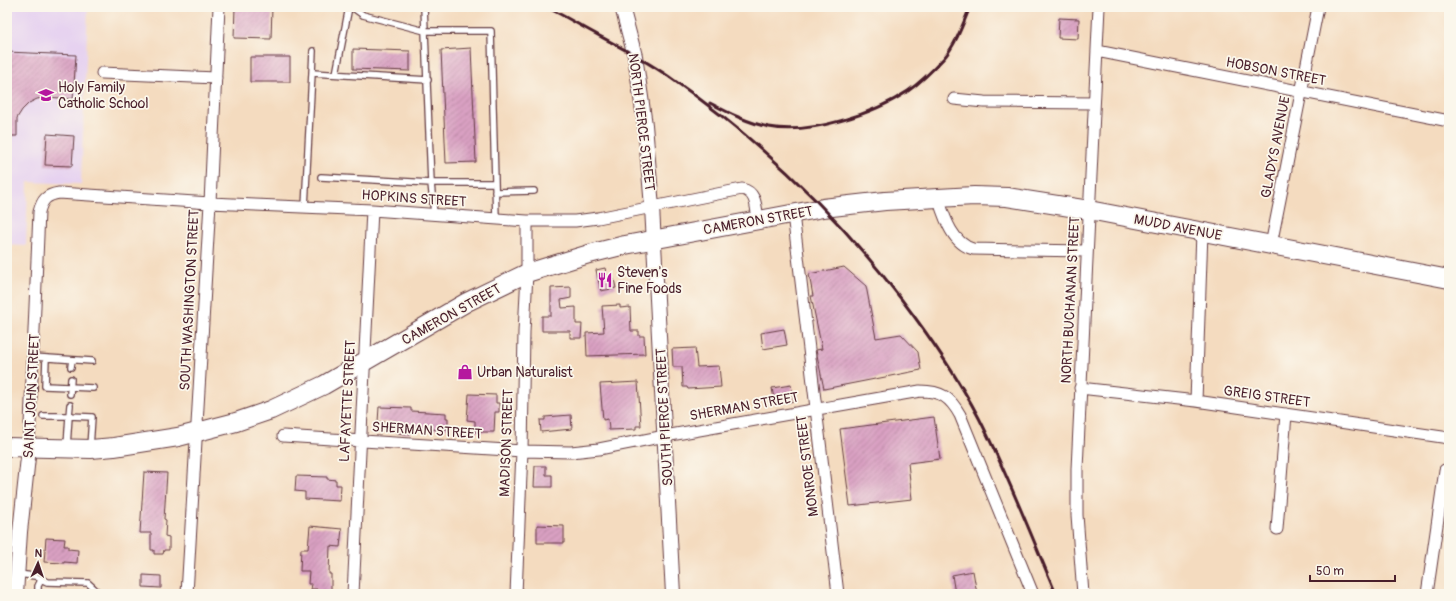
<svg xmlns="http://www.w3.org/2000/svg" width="1456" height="601" font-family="Pangolin,sans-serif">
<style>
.built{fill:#e6d2f0}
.building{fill:url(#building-hatch)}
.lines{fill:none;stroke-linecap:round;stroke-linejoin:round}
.service-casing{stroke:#643b41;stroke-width:8}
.minor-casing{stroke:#643b41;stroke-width:13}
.tertiary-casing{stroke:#643b41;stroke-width:16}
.primary-casing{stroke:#643b41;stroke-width:20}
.service{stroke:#fff;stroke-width:5.5}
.minor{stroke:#fff;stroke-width:11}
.tertiary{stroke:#fff;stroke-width:14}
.primary{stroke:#fff;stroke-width:18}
.rail{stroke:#4a1f2b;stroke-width:3}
.labels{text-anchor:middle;stroke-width:3.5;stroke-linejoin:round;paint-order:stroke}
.street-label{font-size:14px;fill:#4a1f2b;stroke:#fbf7ec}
.poi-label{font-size:14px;fill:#4a1f2b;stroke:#fbf7ec;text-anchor:start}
</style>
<defs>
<pattern id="building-hatch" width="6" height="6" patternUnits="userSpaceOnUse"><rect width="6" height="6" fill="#d9a0c2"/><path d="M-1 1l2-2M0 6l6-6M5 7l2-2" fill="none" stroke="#b2829e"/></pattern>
</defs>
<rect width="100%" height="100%" fill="#fbf7ec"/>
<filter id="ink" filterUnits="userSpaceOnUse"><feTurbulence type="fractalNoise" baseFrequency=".025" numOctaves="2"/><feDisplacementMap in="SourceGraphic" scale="8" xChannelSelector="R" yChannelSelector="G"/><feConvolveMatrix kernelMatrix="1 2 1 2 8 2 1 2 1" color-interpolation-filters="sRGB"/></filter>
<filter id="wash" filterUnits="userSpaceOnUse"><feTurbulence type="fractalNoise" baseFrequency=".012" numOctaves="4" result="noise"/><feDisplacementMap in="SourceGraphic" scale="16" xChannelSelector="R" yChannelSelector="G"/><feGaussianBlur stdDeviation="0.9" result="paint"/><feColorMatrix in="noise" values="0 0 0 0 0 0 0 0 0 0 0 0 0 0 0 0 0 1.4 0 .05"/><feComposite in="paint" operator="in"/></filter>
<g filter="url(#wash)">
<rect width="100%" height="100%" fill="#f4dbbf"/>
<path class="built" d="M7 7H88L81 184 28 182 26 246 7 245Z"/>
<g id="blocks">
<path class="building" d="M235 7H272L271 39 234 38Z
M1059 18 1079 19 1078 39 1058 38Z
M471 48 476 162 446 163 441 50Z
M353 49 410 51V71L353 69Z
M7 52 76 55 73 99 47 97 37 99 29 103 22 110 17 118V136H7Z
M250 57H290V82H250Z
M47 134 74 136 72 166 45 165Z
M844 267 866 286 876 338 901 334 918 352 921 370 824 389 816 350 822 349 811 296H813L809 274Z
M605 268 607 276H610L611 280 614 279 616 288 601 291 596 270Z
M571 287V298L561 300 562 308 576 307V324H582L581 338H570V331H542V316H551V288Z
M620 305V308L630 307 631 331H639V336H644L645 354 587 356 586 333 604 332 602 306Z
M784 329 787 345 763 349 761 333Z
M695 348 697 367 719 366 721 387 688 389 687 387H683L682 367H673L672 349Z
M638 382 641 426H636V429L609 430 608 419 603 420 600 384Z
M791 385 794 401 775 404 772 388Z
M469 394 496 395V403H499V412H495L494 432H475V421L467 420Z
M379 407 411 408V411L446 413V418H448V428H446V430L410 428V434L397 433 398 422H378Z
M571 415 572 429 541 432 540 420H545V417Z
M934 417 940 459 908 463 912 499 850 506 840 429Z
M535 466H546V475H552V487H534Z
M144 472 167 473 164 519 166 520 165 536 169 537V550H164L163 554H154V550H151V533H140Z
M296 476 327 477V479L336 480V485H341L340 501 305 499V492L295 491Z
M537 525 564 526V543H537Z
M310 526 342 529 340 547 330 546 329 574H331V590H329V594H317V589H311L312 584H308L309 571H300L301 549H308Z
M46 538 65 539 64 546H68V549L78 550 77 563 64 562V563L44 562Z
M973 571 977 594H955L952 575Z
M143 575 161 576V588L143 587Z"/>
</g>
</g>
<g filter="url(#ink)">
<use href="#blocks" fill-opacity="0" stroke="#643b41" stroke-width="1"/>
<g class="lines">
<defs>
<path id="service" d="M352 7 363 15 425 31 424 7
M447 7 456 8
M312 73 313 51
M336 74 349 7
M321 177 431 183 434 214
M495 183H431L425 31H491C493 94 494 156 496 219
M495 192 534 191
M305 207 312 73 428 80
M33 357 92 361
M46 358 45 386 93 388
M71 367 72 360
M70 394 71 379
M43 416H69L70 405
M67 446 69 416 92 417 90 447
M17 574 35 576 47 582 88 583 100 594
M38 594V586L41 580"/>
<path id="minor" d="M1097 51 1449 121
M102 73 216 78
M954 99 984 102 1094 103
M938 198C944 216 952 244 973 249L1086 251
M793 214 838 594
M1271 245 1318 7
M1080 388 1196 401 1449 438
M1196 401 1202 232
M283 436 522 451 571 452 599 449 665 436 920 391C941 391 950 397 960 415L1033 594
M29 448 39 212C42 200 46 195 59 193L210 203 372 210 527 221H575L598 218 742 189C757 192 756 208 758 221
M1277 529 1286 414
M187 594 210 203 219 7
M353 594 372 210
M516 594 522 451 524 332 527 273V221
M1083 594 1077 515V469L1099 7
M1427 594 1445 470"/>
<path id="tertiary" d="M622 7 635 56 645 125 652 207 673 594
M16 594 20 532 29 448"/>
<path id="primary" d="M7 447 91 449 114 447 178 437 236 422 271 410 324 385 467 302 527 273 589 254 625 245 823 208 885 201 938 198 974 196 1007 197 1089 210 1449 279"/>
</defs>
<use href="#service" class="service-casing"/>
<use href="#minor" class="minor-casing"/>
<use href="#tertiary" class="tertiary-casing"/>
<use href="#primary" class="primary-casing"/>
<use href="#service" class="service"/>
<use href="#minor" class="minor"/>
<use href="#tertiary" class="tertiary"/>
<use href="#primary" class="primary"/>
<path class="rail" d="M546 7C563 15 579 25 596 34 620 47 645 60 668 76 757 138 837 214 902 300 930 337 957 376 979 418 1008 475 1031 535 1056 594
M710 103C729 113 748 123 769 127 810 135 874 114 908 91 921 82 933 70 944 58 956 44 963 24 970 7"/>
</g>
</g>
<defs>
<symbol id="school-bare" viewBox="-9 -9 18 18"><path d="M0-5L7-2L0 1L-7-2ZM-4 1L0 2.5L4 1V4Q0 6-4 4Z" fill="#b5179e" stroke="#fbf7ec" stroke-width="2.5" paint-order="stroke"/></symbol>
<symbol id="restaurant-bare" viewBox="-9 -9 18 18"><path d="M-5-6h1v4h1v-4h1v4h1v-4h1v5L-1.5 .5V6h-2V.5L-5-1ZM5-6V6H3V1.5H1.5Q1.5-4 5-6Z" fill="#b5179e" stroke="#fbf7ec" stroke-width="2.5" paint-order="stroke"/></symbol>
<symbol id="shop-bare" viewBox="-9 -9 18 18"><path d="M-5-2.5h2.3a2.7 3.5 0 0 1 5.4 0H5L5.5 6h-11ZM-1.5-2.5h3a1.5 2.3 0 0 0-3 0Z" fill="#b5179e" stroke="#fbf7ec" stroke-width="2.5" paint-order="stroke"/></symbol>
</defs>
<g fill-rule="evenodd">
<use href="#school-bare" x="35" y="84" width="22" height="22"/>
<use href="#restaurant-bare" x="594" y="269" width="22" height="22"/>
<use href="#shop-bare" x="454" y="361" width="22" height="22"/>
</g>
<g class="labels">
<g class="street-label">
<text transform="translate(1276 71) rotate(11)" y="5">HOBSON STREET</text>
<text transform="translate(642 122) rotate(83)" y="5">NORTH PIERCE STREET</text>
<text transform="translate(1275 147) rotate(-79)" y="5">GLADYS AVENUE</text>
<text transform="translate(414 198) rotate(4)" y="5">HOPKINS STREET</text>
<text transform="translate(758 220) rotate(-10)" y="5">CAMERON STREET</text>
<text transform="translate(1178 227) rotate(11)" y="5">MUDD AVENUE</text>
<text transform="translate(189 300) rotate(-87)" y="5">SOUTH WASHINGTON STREET</text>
<text transform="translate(1070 300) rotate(-87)" y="5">NORTH BUCHANAN STREET</text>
<text transform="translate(451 314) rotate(-29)" y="5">CAMERON STREET</text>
<text transform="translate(31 396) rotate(-87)" y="5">SAINT JOHN STREET</text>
<text transform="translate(1267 396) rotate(8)" y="5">GREIG STREET</text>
<text transform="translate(347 401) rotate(-87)" y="5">LAFAYETTE STREET</text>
<text transform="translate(744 406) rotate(-10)" y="5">SHERMAN STREET</text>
<text transform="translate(664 417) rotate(-93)" y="5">SOUTH PIERCE STREET</text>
<text transform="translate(427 430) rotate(4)" y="5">SHERMAN STREET</text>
<text transform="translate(506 443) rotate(-88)" y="5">MADISON STREET</text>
<text transform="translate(807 466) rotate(-97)" y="5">MONROE STREET</text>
</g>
<g class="poi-label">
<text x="58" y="92">Holy Family<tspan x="58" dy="16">Catholic School</tspan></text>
<text x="617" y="277">Steven's<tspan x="617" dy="16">Fine Foods</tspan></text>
<text x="477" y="377">Urban Naturalist</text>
</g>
</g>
<rect width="1456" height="601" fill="none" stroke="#fbf7ec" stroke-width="24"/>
<g transform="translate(38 563) rotate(3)" stroke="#fbf7ec" stroke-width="3" paint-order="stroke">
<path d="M0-3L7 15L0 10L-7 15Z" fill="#4a1f2b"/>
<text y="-6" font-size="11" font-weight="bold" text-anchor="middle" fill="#4a1f2b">N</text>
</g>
<path d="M1310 575v6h85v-6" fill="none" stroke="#4a1f2b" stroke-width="2"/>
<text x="1316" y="575" font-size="12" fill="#4a1f2b" stroke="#fbf7ec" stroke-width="3" paint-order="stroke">50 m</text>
</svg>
